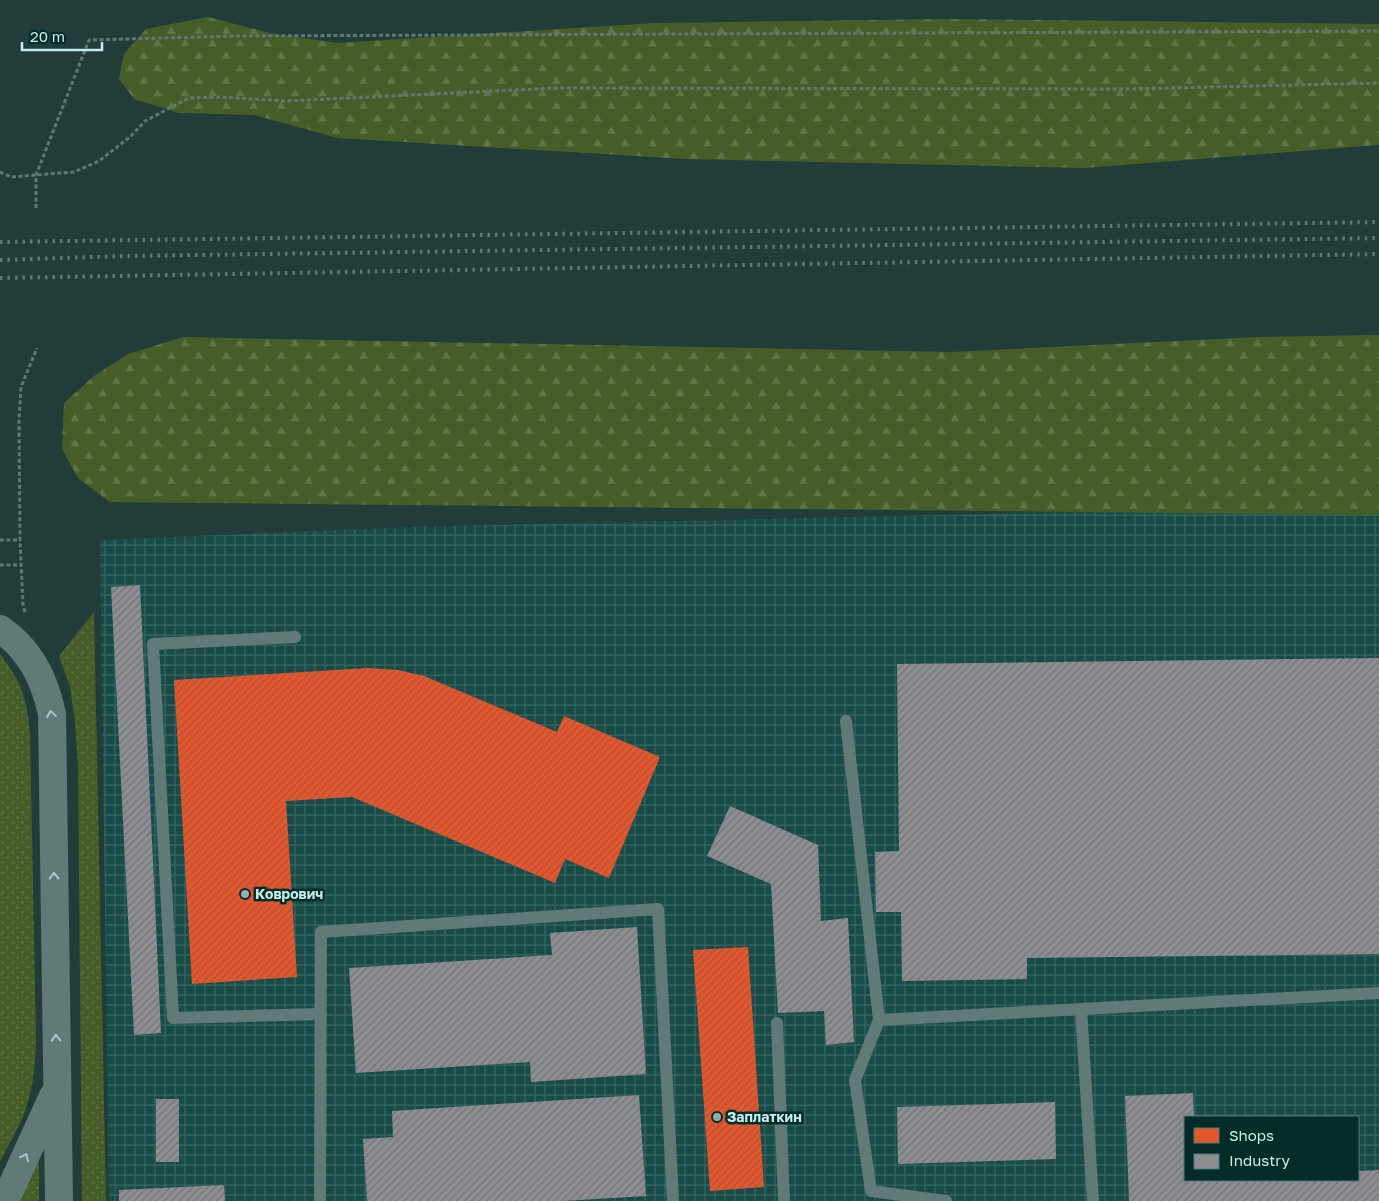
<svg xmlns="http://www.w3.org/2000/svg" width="1379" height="1201" font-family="'Golos Text',sans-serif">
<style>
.industrial{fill:url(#industrial-grid);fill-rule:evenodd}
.grass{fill:url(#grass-dots)}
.forest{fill:url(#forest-firs)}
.shops{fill:url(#shops-hatch)}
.industry{fill:url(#industry-hatch)}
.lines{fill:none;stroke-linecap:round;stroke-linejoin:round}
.path{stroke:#617775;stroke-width:3;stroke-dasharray:4 2.5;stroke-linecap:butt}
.service{stroke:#617a78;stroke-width:12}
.tertiary{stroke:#617a78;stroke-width:28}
.rail{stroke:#637876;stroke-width:4;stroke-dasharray:2.5 5;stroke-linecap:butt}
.oneway{stroke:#a6cac7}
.poi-dot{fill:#8bafac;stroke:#042c29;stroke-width:2}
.labels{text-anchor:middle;stroke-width:5;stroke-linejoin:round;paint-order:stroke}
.poi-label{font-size:14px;font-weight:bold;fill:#c4ede9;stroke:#042c29;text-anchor:start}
</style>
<defs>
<pattern id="industrial-grid" width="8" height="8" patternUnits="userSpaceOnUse" patternTransform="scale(1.25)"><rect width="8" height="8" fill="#184c48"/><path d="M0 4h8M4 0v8" fill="none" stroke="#386662"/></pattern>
<pattern id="grass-dots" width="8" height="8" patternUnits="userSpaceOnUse" patternTransform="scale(1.25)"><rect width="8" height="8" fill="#455e28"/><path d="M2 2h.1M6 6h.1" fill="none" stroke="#5e7547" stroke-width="1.8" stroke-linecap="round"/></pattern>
<pattern id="forest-firs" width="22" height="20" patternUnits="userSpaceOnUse" patternTransform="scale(1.25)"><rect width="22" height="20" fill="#455e28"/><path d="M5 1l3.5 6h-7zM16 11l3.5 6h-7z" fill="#5e7547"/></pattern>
<pattern id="shops-hatch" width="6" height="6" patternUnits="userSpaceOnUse" patternTransform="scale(1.25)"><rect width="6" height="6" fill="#e4572e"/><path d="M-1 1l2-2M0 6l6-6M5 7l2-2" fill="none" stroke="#b15235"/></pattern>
<pattern id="industry-hatch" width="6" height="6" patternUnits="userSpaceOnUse" patternTransform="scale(1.25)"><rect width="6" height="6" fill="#8d8d92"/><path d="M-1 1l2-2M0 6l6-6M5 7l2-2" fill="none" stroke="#707477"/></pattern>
</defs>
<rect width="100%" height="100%" fill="#223c3a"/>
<path class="industrial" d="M1379 505V1201H109L100 540 413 527ZM1185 1117H1358V1180H1185Z"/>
<path class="grass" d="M94 612 106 1201H82L78 768 75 722 70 687 59 656Z
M0 654C22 682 27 699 30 734L36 1036C36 1064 33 1091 23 1117 16 1132 7 1147 0 1162Z
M39 1160V1201H18Z"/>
<path class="forest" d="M208 17 270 33 337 43 655 23 944 19 1379 24V145L1085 168 685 159 338 138 254 115 179 113 134 99 119 79 124 54 146 29Z
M1379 335V515L110 502 78 478 62 449 64 403 94 376 128 354 183 337 952 352 1258 337Z"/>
<path class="shops" d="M368 668 398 670 424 676 557 732 564 716 660 757 609 878 565 859 555 883 352 797 286 801 297 977 192 984 174 680Z
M748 947 764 1187 710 1191 693 950Z"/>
<path class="industry" d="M140 585 161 1033 134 1035 111 587Z
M1379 658V954L1027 958V979L902 981 901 912H876L875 852 899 851 897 664Z
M730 806 818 845 821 921 848 918 854 1042 826 1045 824 1011 778 1013 771 884 707 856Z
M637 927 646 1074 531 1082 530 1062 356 1073 349 968 552 955 550 933Z
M1193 1093 1194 1117H1185V1180H1358V1171L1379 1170V1201H1129L1125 1096Z
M639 1095 646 1196 564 1201H367L363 1139 393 1137 392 1111Z
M156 1099H179V1162H156Z
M1055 1102 1056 1159 898 1164 897 1107Z
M224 1185 225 1201H119V1190Z"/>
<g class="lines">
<path class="path" d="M0 172 11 177 74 172 99 161 130 137 145 121 189 98 220 97 287 101 557 88 1129 89 1379 83
M36 208V175L89 40 235 36 1379 31
M0 540H20
M0 565H22
M25 612 23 605 20 540 19 421 21 387 37 348"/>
<path class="service" d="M295 637 153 644 173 1018 321 1014
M846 721 879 1020 1379 993
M1081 1009 1093 1201
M879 1020 855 1080 871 1191 946 1201
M777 1023 784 1201
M320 1201 321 932 658 909 673 1201"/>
<path class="tertiary" d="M0 629C30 649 45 680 52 714L59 1201
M5 1201 53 1096"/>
<path class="rail" d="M0 242 1379 222
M0 260 125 256 1379 238
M0 278 1379 254"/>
</g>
<defs><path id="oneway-chevron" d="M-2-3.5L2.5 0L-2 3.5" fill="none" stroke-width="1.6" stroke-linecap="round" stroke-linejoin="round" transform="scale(1.25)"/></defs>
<g class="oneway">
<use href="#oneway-chevron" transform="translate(51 714) rotate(-98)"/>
<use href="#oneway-chevron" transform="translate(54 876) rotate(-91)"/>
<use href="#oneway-chevron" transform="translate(56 1038) rotate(-91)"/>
<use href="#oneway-chevron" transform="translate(25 1157) rotate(-65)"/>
</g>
<g class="poi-dot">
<circle cx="245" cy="894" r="5"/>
<circle cx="717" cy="1117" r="5"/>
</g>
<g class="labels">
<g class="poi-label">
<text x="255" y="899">Коврович</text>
<text x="727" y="1122">Заплаткин</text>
</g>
</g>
<rect x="1184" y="1116" width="175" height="65" fill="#042c29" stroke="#517976"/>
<rect x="1194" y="1128" width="25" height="15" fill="#e4572e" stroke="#517976"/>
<text x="1229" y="1141" font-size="15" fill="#c4ede9">Shops</text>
<rect x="1194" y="1154" width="25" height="15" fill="#8d8d92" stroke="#517976"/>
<text x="1229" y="1166" font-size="15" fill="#c4ede9">Industry</text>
<path d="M22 42v8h80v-8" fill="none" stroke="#c4ede9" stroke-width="2.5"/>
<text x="30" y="42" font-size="15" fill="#c4ede9" stroke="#042c29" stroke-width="4" paint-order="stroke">20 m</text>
</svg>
